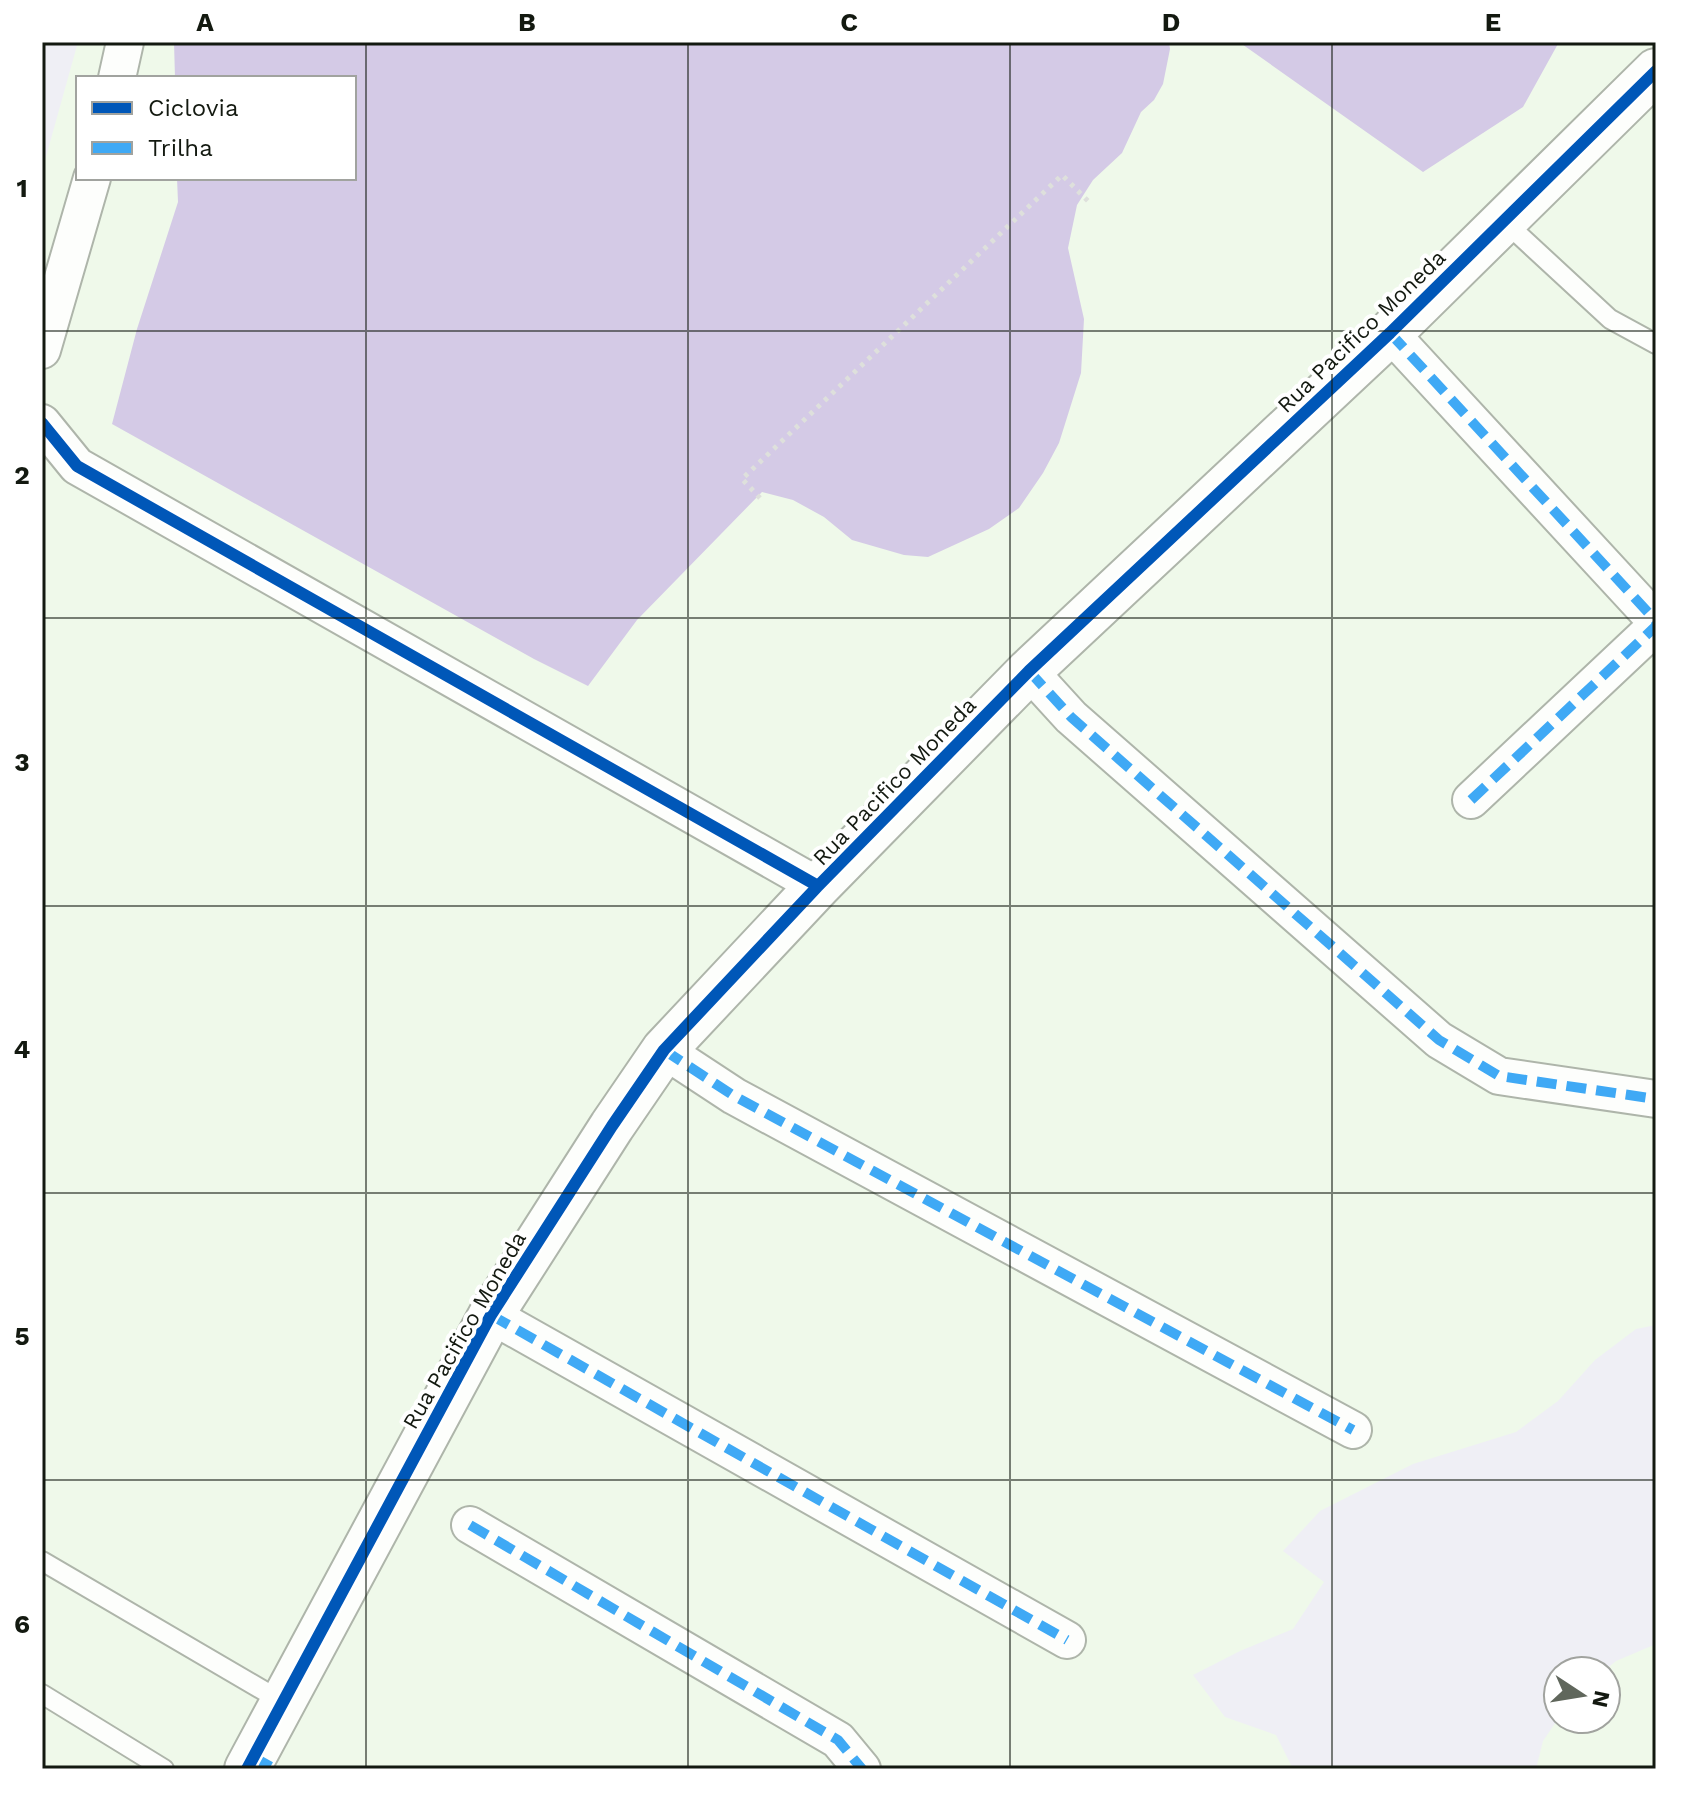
<svg xmlns="http://www.w3.org/2000/svg" width="1698" height="1811" font-family="'Work Sans',sans-serif">
<style>
.green{fill:#efeff5}
.water{fill:#d4cae6}
.lines{fill:none;stroke-linecap:round;stroke-linejoin:round}
.service-casing{stroke:#aeb5aa;stroke-width:22}
.minor-casing{stroke:#aeb5aa;stroke-width:40}
.tertiary-casing{stroke:#aeb5aa;stroke-width:48}
.path{stroke:#dee0dc;stroke-width:5;stroke-dasharray:4 6;stroke-linecap:butt}
.service{stroke:#fdfefc;stroke-width:18}
.minor{stroke:#fdfefc;stroke-width:36}
.tertiary{stroke:#fdfefc;stroke-width:44}
.quiet{stroke:#3fa9f5;stroke-width:10;stroke-dasharray:20 10;stroke-linecap:butt}
.cycleway-casing{stroke:#fff;stroke-width:17}
.cycleway{stroke:#0057b8;stroke-width:12}
.grid{fill:none;stroke:#131910;stroke-width:2;stroke-opacity:0.55}
.labels{text-anchor:middle;stroke-width:8;stroke-linejoin:round;paint-order:stroke}
.street-label{font-size:22px;fill:#131910;stroke:#fff}
.neatline{fill:none;stroke:#131910;stroke-width:3}
.grid-label{font-size:26px;text-anchor:middle;font-weight:bold;fill:#131910}
</style>
<rect width="100%" height="100%" fill="#eff9ea"/>
<path class="green" d="M42 42H78L42 171Z
M1656 1325V1644L1616 1661 1604 1671H1558V1719L1543 1741 1536 1769H1293L1276 1735 1225 1717 1193 1675 1240 1651 1293 1629 1324 1582 1283 1551 1320 1511 1413 1464 1516 1432 1558 1401 1595 1360 1636 1329Z"/>
<path class="water" d="M174 42H1169L1170 49 1163 84 1154 100 1141 112 1122 153 1093 180 1077 205 1068 248 1084 319 1081 373 1059 443 1043 473 1019 508 989 529 928 557 904 555 852 540 824 517 793 500 762 492 637 620 588 686 534 659 112 424 137 329 178 202 177 178H354V78H175Z
M1239 42H1559L1523 107 1423 172Z"/>
<g class="lines">
<defs>
<path id="service" d="M1504 221 1610 319 1656 344
M42 1561 283 1702
M42 1694 164 1769"/>
<path id="minor" d="M117 78 125 42
M1390 333 1656 621
M42 350 92 178
M42 423 77 466 818 886
M1029 671 1071 717 1439 1040 1499 1076 1656 1099
M1471 800 1656 626
M664 1050 734 1096 1353 1430
M491 1315 1067 1640
M470 1525 838 1740 862 1769"/>
<path id="tertiary" d="M247 1769 491 1315 612 1126 664 1050 818 886 1029 671 1390 333 1656 71"/>
</defs>
<use href="#service" class="service-casing"/>
<use href="#minor" class="minor-casing"/>
<use href="#tertiary" class="tertiary-casing"/>
<path class="path" d="M760 498 742 479 1062 175 1089 202"/>
<use href="#service" class="service"/>
<use href="#minor" class="minor"/>
<use href="#tertiary" class="tertiary"/>
<path class="quiet" d="M1390 333 1656 621
M1029 671 1071 717 1439 1040 1499 1076 1656 1099
M1471 800 1656 626
M664 1050 734 1096 1353 1430
M491 1315 1067 1640
M470 1525 838 1740 862 1769
M253 1757 275 1769"/>
<defs>
<path id="cycleway" d="M42 423 77 466 818 886
M247 1769 491 1315 612 1126 664 1050 818 886 1029 671 1390 333 1656 71"/>
</defs>
<use href="#cycleway" class="cycleway-casing"/>
<use href="#cycleway" class="cycleway"/>
</g>
<path class="grid" d="M366 42V1769M688 42V1769M1010 42V1769M1332 42V1769M42 331H1656M42 618H1656M42 906H1656M42 1193H1656M42 1480H1656"/>
<g class="labels">
<g class="street-label">
<text transform="translate(1361 331) rotate(-44)" y="8">Rua Pacifico Moneda</text>
<text transform="translate(894 781) rotate(-46)" y="8">Rua Pacifico Moneda</text>
<text transform="translate(464 1330) rotate(-60)" y="8">Rua Pacifico Moneda</text>
</g>
</g>
<rect width="1698" height="1811" fill="none" stroke="#ffffff" stroke-width="88"/>
<rect x="76" y="76" width="280" height="104" fill="#ffffff" stroke="#a1a39f" stroke-width="2"/>
<rect x="92" y="102" width="40" height="12" fill="#0057b8" stroke="#a1a39f" stroke-width="2"/>
<text x="148" y="116" font-size="24" fill="#131910">Ciclovia</text>
<rect x="92" y="142" width="40" height="12" fill="#3fa9f5" stroke="#a1a39f" stroke-width="2"/>
<text x="148" y="156" font-size="24" fill="#131910">Trilha</text>
<g transform="translate(1582 1695) rotate(102)"><circle r="38" fill="#ffffff" stroke="#a1a39f" stroke-width="2"/>
<path d="M0-6L14 30L0 20L-14 30Z" fill="#60675c"/>
<text y="-12" font-size="22" font-weight="bold" text-anchor="middle" fill="#131910">N</text>
</g>
<rect x="44" y="44" width="1610" height="1723" class="neatline"/>
<g class="grid-label">
<text x="205" y="31">A</text>
<text x="527" y="31">B</text>
<text x="849" y="31">C</text>
<text x="1171" y="31">D</text>
<text x="1493" y="31">E</text>
<text x="22" y="197">1</text>
<text x="22" y="484">2</text>
<text x="22" y="771">3</text>
<text x="22" y="1058">4</text>
<text x="22" y="1345">5</text>
<text x="22" y="1633">6</text>
</g>
</svg>
